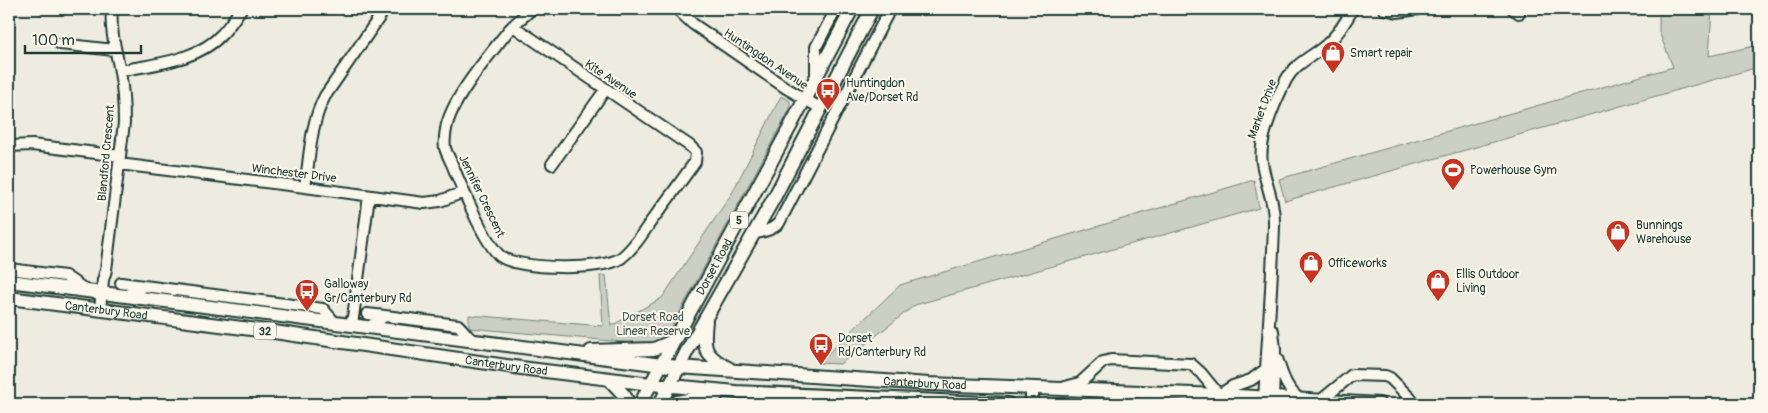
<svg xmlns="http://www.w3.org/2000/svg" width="1768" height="413" font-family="Pangolin,sans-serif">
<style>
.green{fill:#cbcfc4;stroke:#75867c}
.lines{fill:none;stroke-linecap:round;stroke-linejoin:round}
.minor-casing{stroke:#1f3d34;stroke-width:14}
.major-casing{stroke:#1f3d34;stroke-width:16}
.minor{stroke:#fbf7ec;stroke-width:10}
.major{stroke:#fbf7ec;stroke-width:12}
.labels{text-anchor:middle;stroke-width:4;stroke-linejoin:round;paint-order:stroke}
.shield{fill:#fbf7ec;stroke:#61756b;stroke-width:1}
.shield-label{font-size:11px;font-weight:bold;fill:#1f3d34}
.poi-label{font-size:12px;fill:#1f3d34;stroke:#fbf7ec;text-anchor:start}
.street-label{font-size:12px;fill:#1f3d34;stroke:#fbf7ec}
.park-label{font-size:12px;fill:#415a51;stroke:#fbf7ec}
</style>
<rect width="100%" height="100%" fill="#eeece1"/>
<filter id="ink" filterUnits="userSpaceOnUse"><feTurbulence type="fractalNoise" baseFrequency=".02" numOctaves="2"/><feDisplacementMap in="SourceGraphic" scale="10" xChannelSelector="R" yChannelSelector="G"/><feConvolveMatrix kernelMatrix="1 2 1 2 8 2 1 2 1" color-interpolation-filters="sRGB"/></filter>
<g filter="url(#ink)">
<path class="green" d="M1659 9H1712L1709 56 1759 45V67L1285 201 1279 179 1673 67 1659 32Z
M781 96 790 101V109L664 341 645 344 469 328V315L603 326 600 276 606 275 611 326 662 298 732 193Z
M1254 180 1259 208 915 305 840 364 818 363 900 285Z"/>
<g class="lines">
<defs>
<path id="minor" d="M677 9 693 24 786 88 820 108
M1384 9 1397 12 1418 9
M1513 9 1519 13
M513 26 690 146 696 152 695 162C681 181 667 201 652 220 643 233 634 248 621 258 603 271 518 270 500 256 484 242 463 190 454 169 452 163 447 155 445 148 444 143 445 135 446 129 451 99 489 56 508 31 515 23 524 16 532 9
M60 44 114 50
M120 71C153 64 198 61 222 34 229 27 235 17 241 9
M816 76V47L836 9
M9 146 32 145 120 156
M119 164 305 187 424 203 440 201 464 192
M552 164 605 90
M305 187C310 156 310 124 325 96L385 9
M755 233C764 232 772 230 779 223L890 9
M9 269 65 276 87 291
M121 283 144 286
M125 296 144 286 301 306 323 309 335 323
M100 309 103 280 106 270 124 123C124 106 123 89 120 72 116 50 110 31 112 9
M367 314 385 316
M352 325 369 196
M369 327 385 316 458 325C464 330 466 336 473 340
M1277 358C1282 374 1286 390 1301 400
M1065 387 1080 383 1103 362 1111 360 1191 364 1201 373 1219 395 1233 386 1251 380 1266 369
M1264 398C1268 341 1272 284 1274 226 1275 202 1266 186 1262 163 1258 138 1275 102 1286 80 1295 63 1312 57 1326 45 1338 35 1345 22 1353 9
M1273 398 1275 350 1273 331
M1320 401 1352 375 1385 376 1390 378 1416 404"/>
<g id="major">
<path id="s1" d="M9 281 678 367 929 384 1219 395 1379 404"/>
<path id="s2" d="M9 298 274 332 521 368 651 384 736 392 1008 404"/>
<path d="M706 321C703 349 703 355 730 369"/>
<path d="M591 351 654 349 673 341"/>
<path d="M609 379 624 395 629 404"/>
<path id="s3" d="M640 404 790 127 852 9"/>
<path d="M660 404 687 351 774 198 872 9"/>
<path d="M673 404 677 402 717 395"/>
<path d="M1032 404V388"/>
</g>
</defs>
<use href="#minor" class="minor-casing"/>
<use href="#major" class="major-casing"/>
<use href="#minor" class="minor"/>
<use href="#major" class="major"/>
</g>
</g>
<defs>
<symbol id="shop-pin" viewBox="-11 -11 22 30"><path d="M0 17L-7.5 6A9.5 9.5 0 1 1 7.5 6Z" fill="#c8321e" stroke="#fbf7ec"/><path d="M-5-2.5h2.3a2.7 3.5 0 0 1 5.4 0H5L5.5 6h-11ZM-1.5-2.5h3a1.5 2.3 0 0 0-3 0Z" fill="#fff"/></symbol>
<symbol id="bus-pin" viewBox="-11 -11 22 30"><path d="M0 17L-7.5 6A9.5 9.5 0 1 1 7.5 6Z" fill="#c8321e" stroke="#fbf7ec"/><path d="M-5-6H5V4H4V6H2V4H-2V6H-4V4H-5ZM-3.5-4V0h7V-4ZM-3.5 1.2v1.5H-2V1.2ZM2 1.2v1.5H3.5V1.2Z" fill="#fff"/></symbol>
<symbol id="stadium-pin" viewBox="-11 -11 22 30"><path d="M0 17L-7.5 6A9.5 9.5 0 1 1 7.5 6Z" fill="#c8321e" stroke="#fbf7ec"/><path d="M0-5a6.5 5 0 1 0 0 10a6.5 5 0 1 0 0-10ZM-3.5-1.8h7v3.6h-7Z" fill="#fff"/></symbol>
</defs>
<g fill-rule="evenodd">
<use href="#shop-pin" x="1319" y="39" width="28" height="38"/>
<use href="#bus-pin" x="814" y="76" width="28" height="38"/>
<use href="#stadium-pin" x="1439" y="156" width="28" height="38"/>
<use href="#shop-pin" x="1604" y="218" width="28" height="38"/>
<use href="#shop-pin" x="1297" y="249" width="28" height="38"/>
<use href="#shop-pin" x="1424" y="267" width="28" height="38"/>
<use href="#bus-pin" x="293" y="277" width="28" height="38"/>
<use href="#bus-pin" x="807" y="331" width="28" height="38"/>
</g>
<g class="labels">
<g class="shield">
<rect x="730" y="211.5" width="18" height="17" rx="4"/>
<rect x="254" y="322.5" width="22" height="17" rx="4"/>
</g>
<g class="shield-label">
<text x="739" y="224">5</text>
<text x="265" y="335">32</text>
</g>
<g class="poi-label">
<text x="1350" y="57">Smart repair</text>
<text x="846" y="87">Huntingdon<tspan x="846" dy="14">Ave/Dorset Rd</tspan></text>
<text x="1470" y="174">Powerhouse Gym</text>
<text x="1636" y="229">Bunnings<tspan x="1636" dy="14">Warehouse</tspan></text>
<text x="1328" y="267">Officeworks</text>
<text x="1456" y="278">Ellis Outdoor<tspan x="1456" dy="14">Living</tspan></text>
<text x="324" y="288">Galloway<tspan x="324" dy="14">Gr/Canterbury Rd</tspan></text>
<text x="838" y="342">Dorset<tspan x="838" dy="14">Rd/Canterbury Rd</tspan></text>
</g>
<g class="street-label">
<text transform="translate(766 59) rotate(34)" y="4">Huntingdon Avenue</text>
<text transform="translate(611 79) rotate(34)" y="4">Kite Avenue</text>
<text transform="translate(1262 109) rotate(-70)" y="4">Market Drive</text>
<text transform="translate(106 153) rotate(-85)" y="4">Blandford Crescent</text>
<text transform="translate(294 173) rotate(7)" y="4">Winchester Drive</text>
<text transform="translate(482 196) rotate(64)" y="4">Jennifer Crescent</text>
<text dy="4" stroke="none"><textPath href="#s3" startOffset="156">Dorset Road</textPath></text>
<text dy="4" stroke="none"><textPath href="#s2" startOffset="98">Canterbury Road</textPath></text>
<text dy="4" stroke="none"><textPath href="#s2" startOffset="502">Canterbury Road</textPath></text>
<text dy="4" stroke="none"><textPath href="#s1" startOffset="922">Canterbury Road</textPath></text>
</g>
<g class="park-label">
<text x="653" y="321">Dorset Road<tspan x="653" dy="14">Linear Reserve</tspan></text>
</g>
</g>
<rect width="1768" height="413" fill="none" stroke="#fbf7ec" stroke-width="30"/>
<rect x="15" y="15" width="1738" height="383" fill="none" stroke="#1f3d34" stroke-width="2" filter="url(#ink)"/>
<path d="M25 45v8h116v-8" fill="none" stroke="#1f3d34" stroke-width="2.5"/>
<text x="32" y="45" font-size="15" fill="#1f3d34" stroke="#fbf7ec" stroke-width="4" paint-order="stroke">100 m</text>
</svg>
